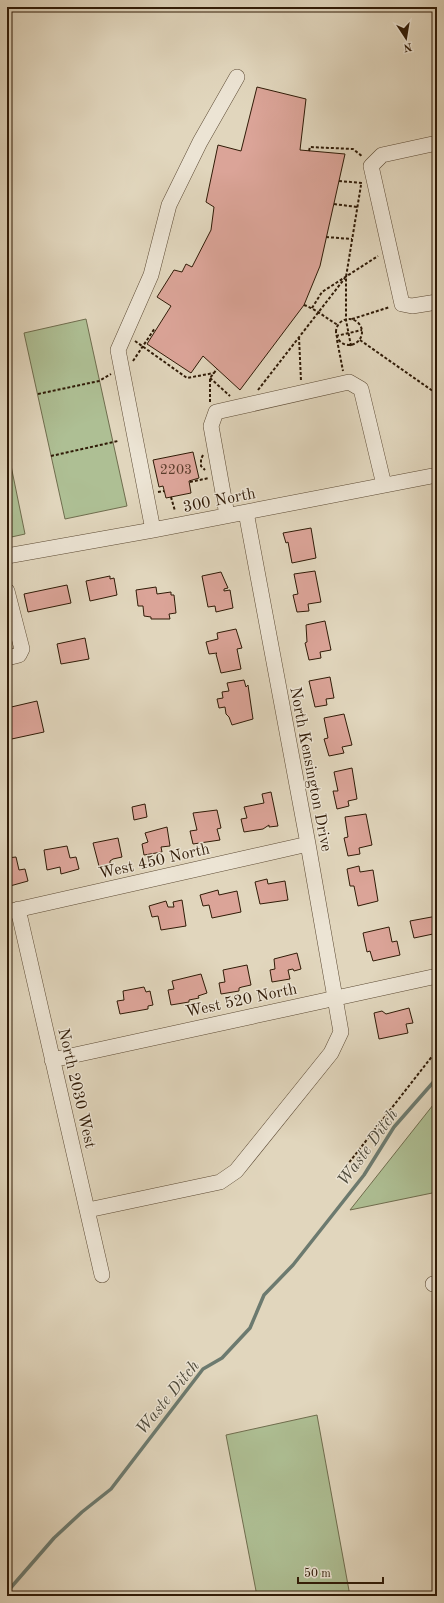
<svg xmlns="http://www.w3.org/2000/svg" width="444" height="1603" font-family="'Old Standard TT',serif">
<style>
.green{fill:#aebf94;stroke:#6f6d4e}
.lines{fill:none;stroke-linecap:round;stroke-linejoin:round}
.stream{stroke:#6c7a6f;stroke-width:3.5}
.building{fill:#dba498;stroke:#301b07}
.minor-casing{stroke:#5c4a34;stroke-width:16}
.path{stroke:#301b07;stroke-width:2;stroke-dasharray:3 2;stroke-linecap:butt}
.minor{stroke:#ece4d4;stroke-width:15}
.labels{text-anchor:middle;stroke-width:3;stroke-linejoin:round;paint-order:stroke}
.number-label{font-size:14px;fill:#5b3d2b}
.street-label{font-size:16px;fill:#301b07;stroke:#ece4d4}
.water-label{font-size:17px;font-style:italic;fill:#4e4a3b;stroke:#ece4d4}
</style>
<rect width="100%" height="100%" fill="#e1d6bd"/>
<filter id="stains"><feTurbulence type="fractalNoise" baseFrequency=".005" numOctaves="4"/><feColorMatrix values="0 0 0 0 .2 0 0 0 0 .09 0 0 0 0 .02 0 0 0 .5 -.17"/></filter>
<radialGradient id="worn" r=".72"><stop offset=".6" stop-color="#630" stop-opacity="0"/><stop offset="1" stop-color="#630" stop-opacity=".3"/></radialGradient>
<path class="green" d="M86 319 127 506 65 519 24 333Z
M7 446 25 534 7 538Z
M437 1100V1192L350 1210Z
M317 1415 350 1596H257L226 1435Z"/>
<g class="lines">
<path class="stream" d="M7 1592 54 1538 82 1512 111 1489 203 1369 222 1358 250 1328 264 1295 293 1265 364 1175 394 1127 437 1078"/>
</g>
<path class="building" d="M257 87 306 99 300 150 345 154 320 266 304 305 240 390 203 356 191 373 147 344 171 306 157 297 174 270 182 272 186 264 192 267 211 230 214 207 206 202 218 145 241 151Z
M193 452 199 478 189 481 191 493 166 498 163 486 159 487 153 460Z
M311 528 316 558 292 563 288 542 286 543 283 533Z
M315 571 321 602 308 604 309 611 297 612 293 595 298 594 294 574Z
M221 572 228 588 224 589V591L230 590 233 608 216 612 215 606 208 607 202 576Z
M110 576V579L114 578 117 595 90 601 86 581Z
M67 585 71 603 28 612 24 594Z
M156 587 157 594 171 592V595H174L176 613 169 614 170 619H151V617L144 616 143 606H138L136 590Z
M325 621 331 650 320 652 321 658 309 660 305 643 307 642 306 625Z
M236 629 242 648 237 649 241 669 221 673 216 654 217 653 209 654 206 642 218 639 217 633Z
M85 638 89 659 61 664 57 644Z
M330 677 334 698 326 699 327 705 315 707 309 681Z
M244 680 246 687 248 685 253 719 232 725 229 717 226 714 225 707 219 708 217 699 223 698 222 692 229 691 227 683Z
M37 701 44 732 7 740V708Z
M344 714 352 745 342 747 344 753 329 756 324 739 328 738 324 718Z
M352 768 357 799 348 801 349 806 337 809 333 791H338L334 772Z
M271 792 278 826 269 827V825L263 829 244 832 241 819 247 818 244 807 264 803 262 794Z
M145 804 147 817 134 820 132 807Z
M217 810 221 828 217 829 220 840 193 844 190 831 197 830 193 813Z
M366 814 372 845 359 848 360 854 348 856 344 838 348 837 345 817Z
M167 827 170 846 161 847 162 852 144 855 142 844 148 842 145 833Z
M118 838 122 857 113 859 110 861V864L99 866 93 843Z
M67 846 70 858 76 857 79 869 61 874 60 867 47 870 44 850Z
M16 857 19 870 25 869 28 881 10 886 9 880 7 881V858Z
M359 866 360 872 373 870 378 901 358 906 354 886H350L347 869Z
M267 879 268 884 285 881 288 900 260 904 255 882Z
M218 890 219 895 237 891 241 912 212 918 209 905 203 906 200 895Z
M182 900 186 926 161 930 158 916 152 917 149 906 166 901 168 907H174L173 902Z
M437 916V939H434L433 934 414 938 410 921Z
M389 927 392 942 397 941 400 955 373 961 370 951 367 952 363 933Z
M297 953 301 969 294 971 293 969 288 970 290 979 272 982 270 970 275 969 274 959Z
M247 965 251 985 242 987 239 988V991L221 994 219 983 225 982 223 970Z
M201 974 207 993 198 996 199 998 189 1000V1002L171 1005 168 990 174 989 172 981Z
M144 987 146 992 150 991 153 1005 148 1006V1009L120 1014 117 1001 124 1000 123 991Z
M409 1008 413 1023 406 1024 408 1033 379 1039 374 1013 382 1011 386 1014Z"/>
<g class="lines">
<defs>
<path id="minor" d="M437 143 382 155 371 166 402 304 412 306 437 302
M227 515 211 426 216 412 349 382 361 389 384 485
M153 530 118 350 151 275 169 205 200 142 237 77
M7 556 153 530 437 475
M7 591 22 649 19 655 7 658
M18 909 102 1275
M7 912 308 844
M52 1060 437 976
M88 1210 220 1182 236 1171 331 1053 341 1032 308 844 246 512
M433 1284H437"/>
</defs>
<use href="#minor" class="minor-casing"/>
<path class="path" d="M309 151 310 147 353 149 363 157
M339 181 362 183
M334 204 357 207
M326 237 352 239
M304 305C316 309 327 319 338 325
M312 308 322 292 378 256
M336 332a13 13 0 1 1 26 0a13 13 0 1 1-26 0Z
M352 319 390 307
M336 336 362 330
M299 337 301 381
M337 340 343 371
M360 340 437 394
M135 341 187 378 214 373
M351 346 346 320V277L361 185
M133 361 155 328
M210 378 230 396
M258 390 345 278
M38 394 99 381 111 374
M210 402V378L217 369
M203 455 201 459V466L205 470
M51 456 118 441
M190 482 209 478
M158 492 164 491
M171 497 175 511
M337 1178 437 1050"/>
<use href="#minor" class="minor"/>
</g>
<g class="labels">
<g class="number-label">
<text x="176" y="474">2203</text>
</g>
<g class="street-label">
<text transform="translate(219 499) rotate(-11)" y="6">300 North</text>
<text transform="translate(312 769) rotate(79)" y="6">North Kensington Drive</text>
<text transform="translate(154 860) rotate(-13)" y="6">West 450 North</text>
<text transform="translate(241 999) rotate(-12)" y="6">West 520 North</text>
<text transform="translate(78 1088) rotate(77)" y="6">North 2030 West</text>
</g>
<g class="water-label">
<text transform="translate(367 1147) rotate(-54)" y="6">Waste Ditch</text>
<text transform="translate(167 1397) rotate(-51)" y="6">Waste Ditch</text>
</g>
</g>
<rect width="444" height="1603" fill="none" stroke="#e1d6bd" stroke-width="24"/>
<rect x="8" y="8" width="428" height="1587" fill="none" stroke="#301b07" stroke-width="2"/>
<rect x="12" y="12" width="420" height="1579" fill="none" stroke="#301b07"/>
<g transform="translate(406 38) rotate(168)" stroke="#ece4d4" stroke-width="3" paint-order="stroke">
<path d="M0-3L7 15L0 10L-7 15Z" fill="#301b07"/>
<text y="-6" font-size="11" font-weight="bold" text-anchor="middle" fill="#301b07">N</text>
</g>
<path d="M298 1577v6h85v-6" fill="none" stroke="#301b07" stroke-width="2"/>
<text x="304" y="1577" font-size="12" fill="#301b07" stroke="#ece4d4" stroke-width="3" paint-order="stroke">50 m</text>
<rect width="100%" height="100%" filter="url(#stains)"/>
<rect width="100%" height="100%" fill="url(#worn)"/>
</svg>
